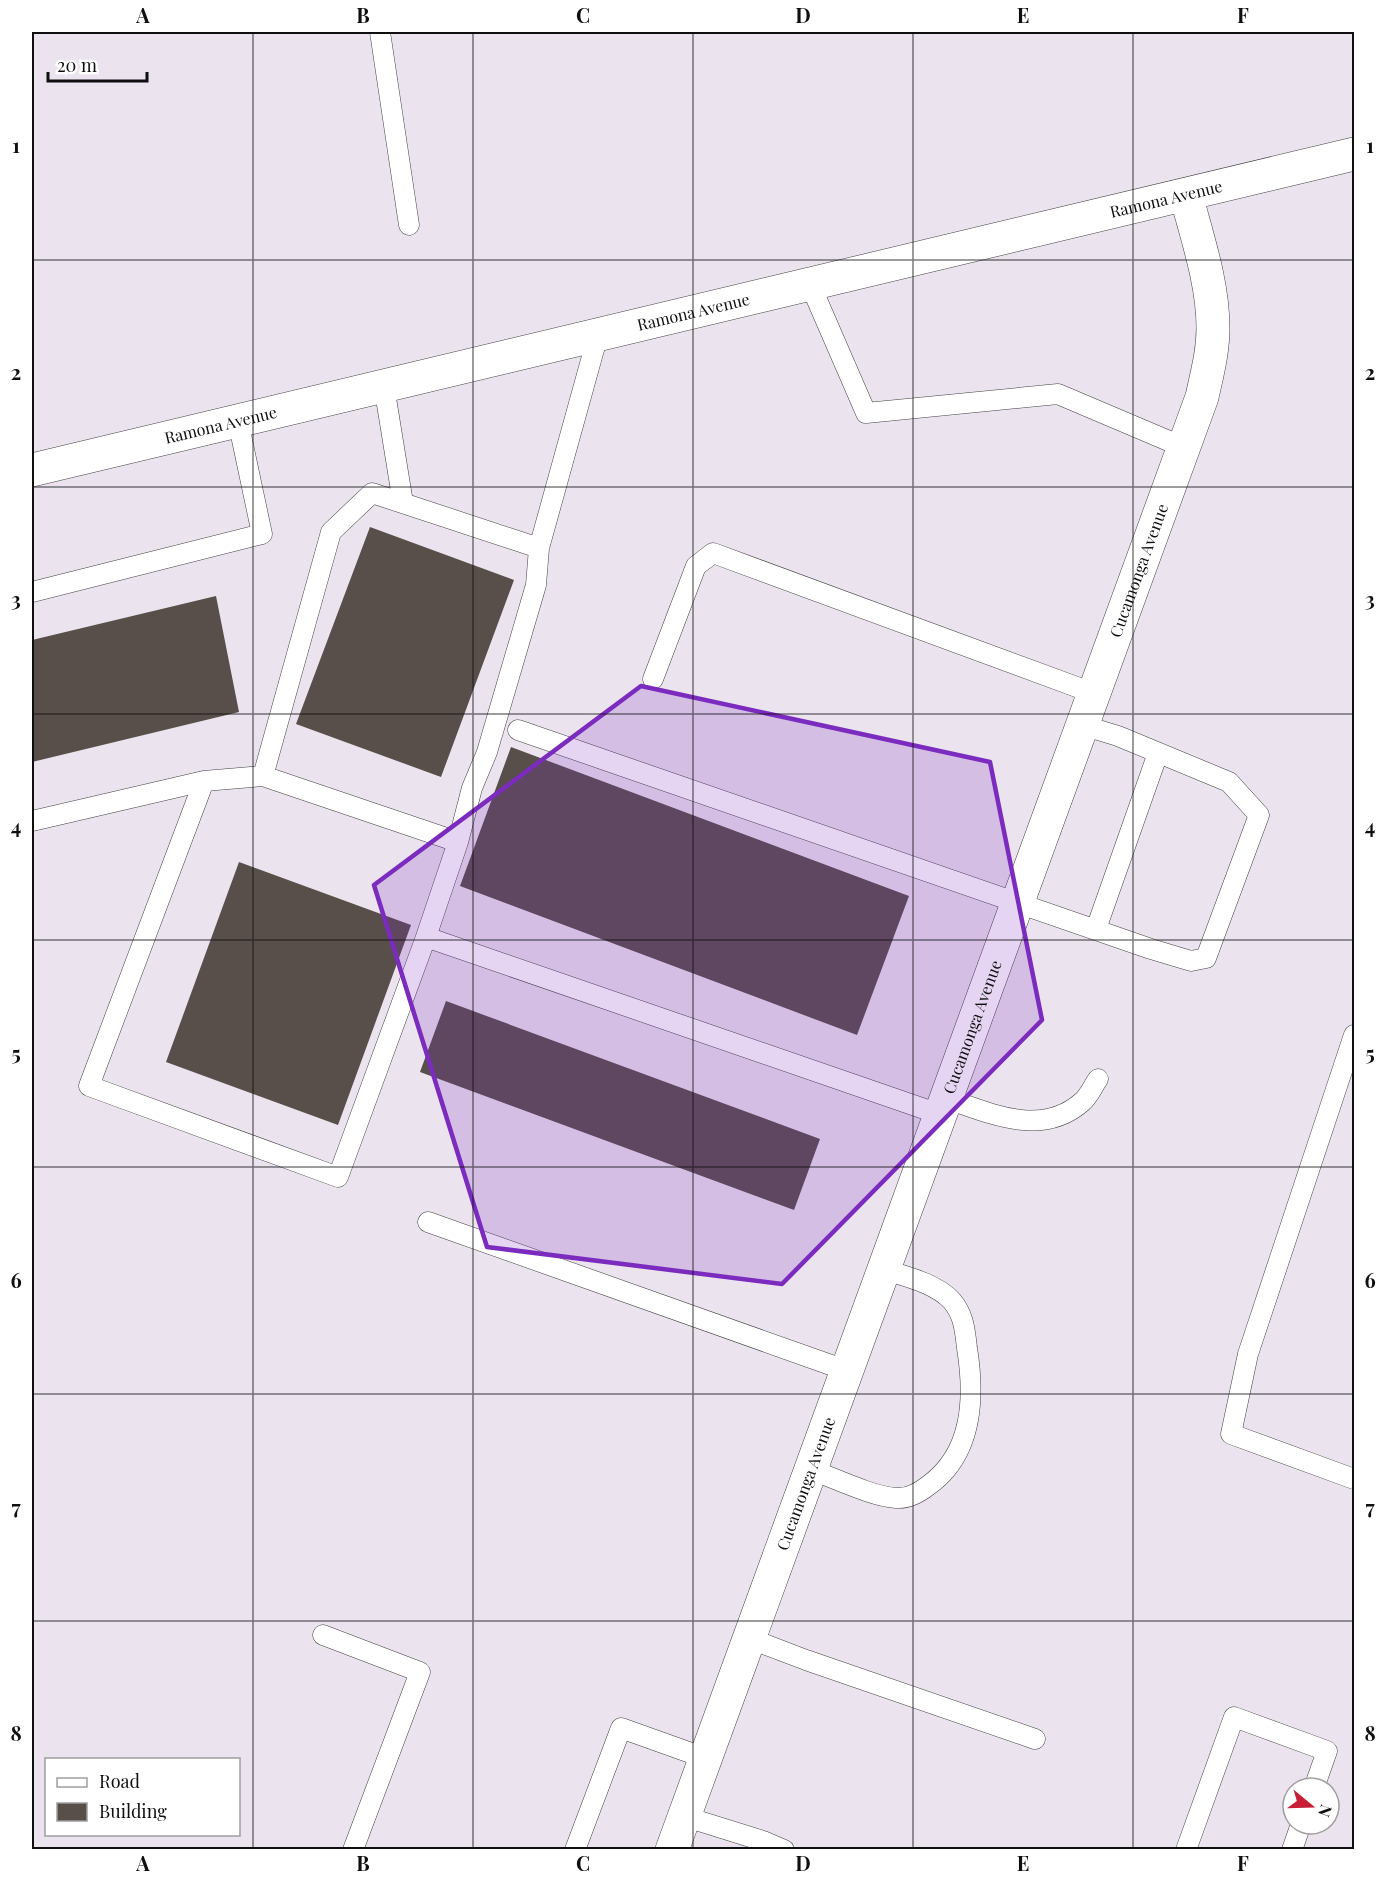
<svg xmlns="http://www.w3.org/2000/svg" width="1386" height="1881" font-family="'Playfair Display',serif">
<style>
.industrial{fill:#ebe3ee;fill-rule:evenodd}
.building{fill:#584e4a}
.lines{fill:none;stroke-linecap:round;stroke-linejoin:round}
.service-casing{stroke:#424242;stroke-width:21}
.minor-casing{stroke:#424242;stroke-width:34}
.service{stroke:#fff;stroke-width:20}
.minor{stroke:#fff;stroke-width:33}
.marked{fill:#7b2cbf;fill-opacity:0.2;stroke:#7b2cbf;stroke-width:4.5;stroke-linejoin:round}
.grid{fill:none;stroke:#0f0f0f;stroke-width:1.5;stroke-opacity:0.55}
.labels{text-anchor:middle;stroke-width:6;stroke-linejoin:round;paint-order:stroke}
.street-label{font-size:16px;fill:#0f0f0f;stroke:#fff}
.neatline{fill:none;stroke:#0f0f0f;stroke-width:2}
.grid-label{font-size:20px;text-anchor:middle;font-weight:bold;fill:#0f0f0f}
</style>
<rect width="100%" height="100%" fill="#fffbf1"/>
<path class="industrial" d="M32 32H1354V1849L32 1850ZM46 1760H238V1834H46ZM1293 1788H1329V1824H1293Z"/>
<path class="building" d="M370 527 514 580 441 777 296 724Z
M216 596 239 712 32 762V640Z
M511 747 909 896 857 1035 460 886Z
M239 862 411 925 338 1125 166 1062Z
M446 1001 820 1139 794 1210 420 1072Z"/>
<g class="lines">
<defs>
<path id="service" d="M380 32 409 225
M810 284 866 413 1058 394 1183 447
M384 386 403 503
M32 592 262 534 238 421
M653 679 696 566 713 553 1093 693
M518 730 1151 949 1191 961 1206 958 1259 815 1229 782 1118 736 1082 725
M263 776 331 532 372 493 539 548
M204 781 89 1086 338 1177 426 937 458 842 472 788 487 752 536 585 539 548 598 335
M32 821 204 781 263 776 458 842
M1096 929 1158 753
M426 937 939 1114
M1354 1035 1248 1354 1231 1434 1354 1479
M945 1098C990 1113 1041 1138 1082 1102 1089 1096 1093 1086 1098 1079
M428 1222 845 1370
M809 1469C832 1477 873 1497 896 1498 908 1499 919 1493 929 1485 973 1453 975 1398 967 1348 965 1331 964 1315 952 1301 936 1283 904 1276 882 1269
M323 1635 420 1672 353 1850
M748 1638 806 1660 1035 1739
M683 1816 763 1841 760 1850
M763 1841 784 1850
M575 1850 621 1728 705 1758
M1186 1850 1234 1717 1327 1751 1314 1788
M1292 1850 1301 1824"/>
<g id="minor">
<path id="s1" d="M32 470 1354 154"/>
<path id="s2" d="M672 1850 1202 397C1207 374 1213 352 1213 328 1213 283 1197 237 1186 195"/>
</g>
</defs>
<use href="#service" class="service-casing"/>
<use href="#minor" class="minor-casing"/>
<use href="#service" class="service"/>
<use href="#minor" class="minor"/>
</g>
<path class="marked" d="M641 686 990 762 1042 1020 782 1284 487 1247 374 885Z"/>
<path class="grid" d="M253 32V1850M473 32V1850M693 32V1850M913 32V1850M1133 32V1850M32 260H1354M32 487H1354M32 714H1354M32 940H1354M32 1167H1354M32 1394H1354M32 1621H1354"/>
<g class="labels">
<g class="street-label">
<text dy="6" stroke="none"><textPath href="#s1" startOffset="1166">Ramona Avenue</textPath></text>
<text dy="6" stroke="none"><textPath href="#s1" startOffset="680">Ramona Avenue</textPath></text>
<text dy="6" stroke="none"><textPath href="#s1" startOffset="194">Ramona Avenue</textPath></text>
<text dy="6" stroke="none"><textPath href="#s2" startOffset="1362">Cucamonga Avenue</textPath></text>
<text dy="6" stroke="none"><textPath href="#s2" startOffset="876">Cucamonga Avenue</textPath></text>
<text dy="6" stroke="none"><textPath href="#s2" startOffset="390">Cucamonga Avenue</textPath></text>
</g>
</g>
<rect width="1386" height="1881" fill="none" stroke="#ffffff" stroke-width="66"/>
<rect x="45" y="1758" width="195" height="78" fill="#ffffff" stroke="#9f9f9f" stroke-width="1.5"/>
<rect x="57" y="1778" width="30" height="9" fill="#ffffff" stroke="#9f9f9f" stroke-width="1.5"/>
<text x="99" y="1788" font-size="18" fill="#0f0f0f">Road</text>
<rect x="57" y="1803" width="30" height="18" fill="#584e4a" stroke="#9f9f9f" stroke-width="1.5"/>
<text x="99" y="1818" font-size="18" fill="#0f0f0f">Building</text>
<g transform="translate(1311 1806) rotate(109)"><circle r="28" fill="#ffffff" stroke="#9f9f9f" stroke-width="1.5"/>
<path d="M0-4.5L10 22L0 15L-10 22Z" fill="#c81e38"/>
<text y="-9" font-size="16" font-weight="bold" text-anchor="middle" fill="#0f0f0f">N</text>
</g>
<path d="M48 72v9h99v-9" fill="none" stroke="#0f0f0f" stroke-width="3"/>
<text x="57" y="72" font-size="18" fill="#0f0f0f" stroke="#ffffff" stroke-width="4.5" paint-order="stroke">20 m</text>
<rect x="33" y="33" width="1320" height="1815" class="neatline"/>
<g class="grid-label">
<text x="143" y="23">A</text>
<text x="363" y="23">B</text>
<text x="583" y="23">C</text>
<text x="803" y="23">D</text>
<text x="1023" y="23">E</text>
<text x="1243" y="23">F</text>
<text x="16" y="153">1</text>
<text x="1370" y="153">1</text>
<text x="16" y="380">2</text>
<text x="1370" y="380">2</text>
<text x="16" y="607">3</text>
<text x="1370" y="607">3</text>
<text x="16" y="834">4</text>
<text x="1370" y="834">4</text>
<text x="16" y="1061">5</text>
<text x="1370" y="1061">5</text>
<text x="16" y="1288">6</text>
<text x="1370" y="1288">6</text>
<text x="16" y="1515">7</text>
<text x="1370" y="1515">7</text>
<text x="16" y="1741">8</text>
<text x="1370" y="1741">8</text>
<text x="143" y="1871">A</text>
<text x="363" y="1871">B</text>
<text x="583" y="1871">C</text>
<text x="803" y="1871">D</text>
<text x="1023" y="1871">E</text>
<text x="1243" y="1871">F</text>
</g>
</svg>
